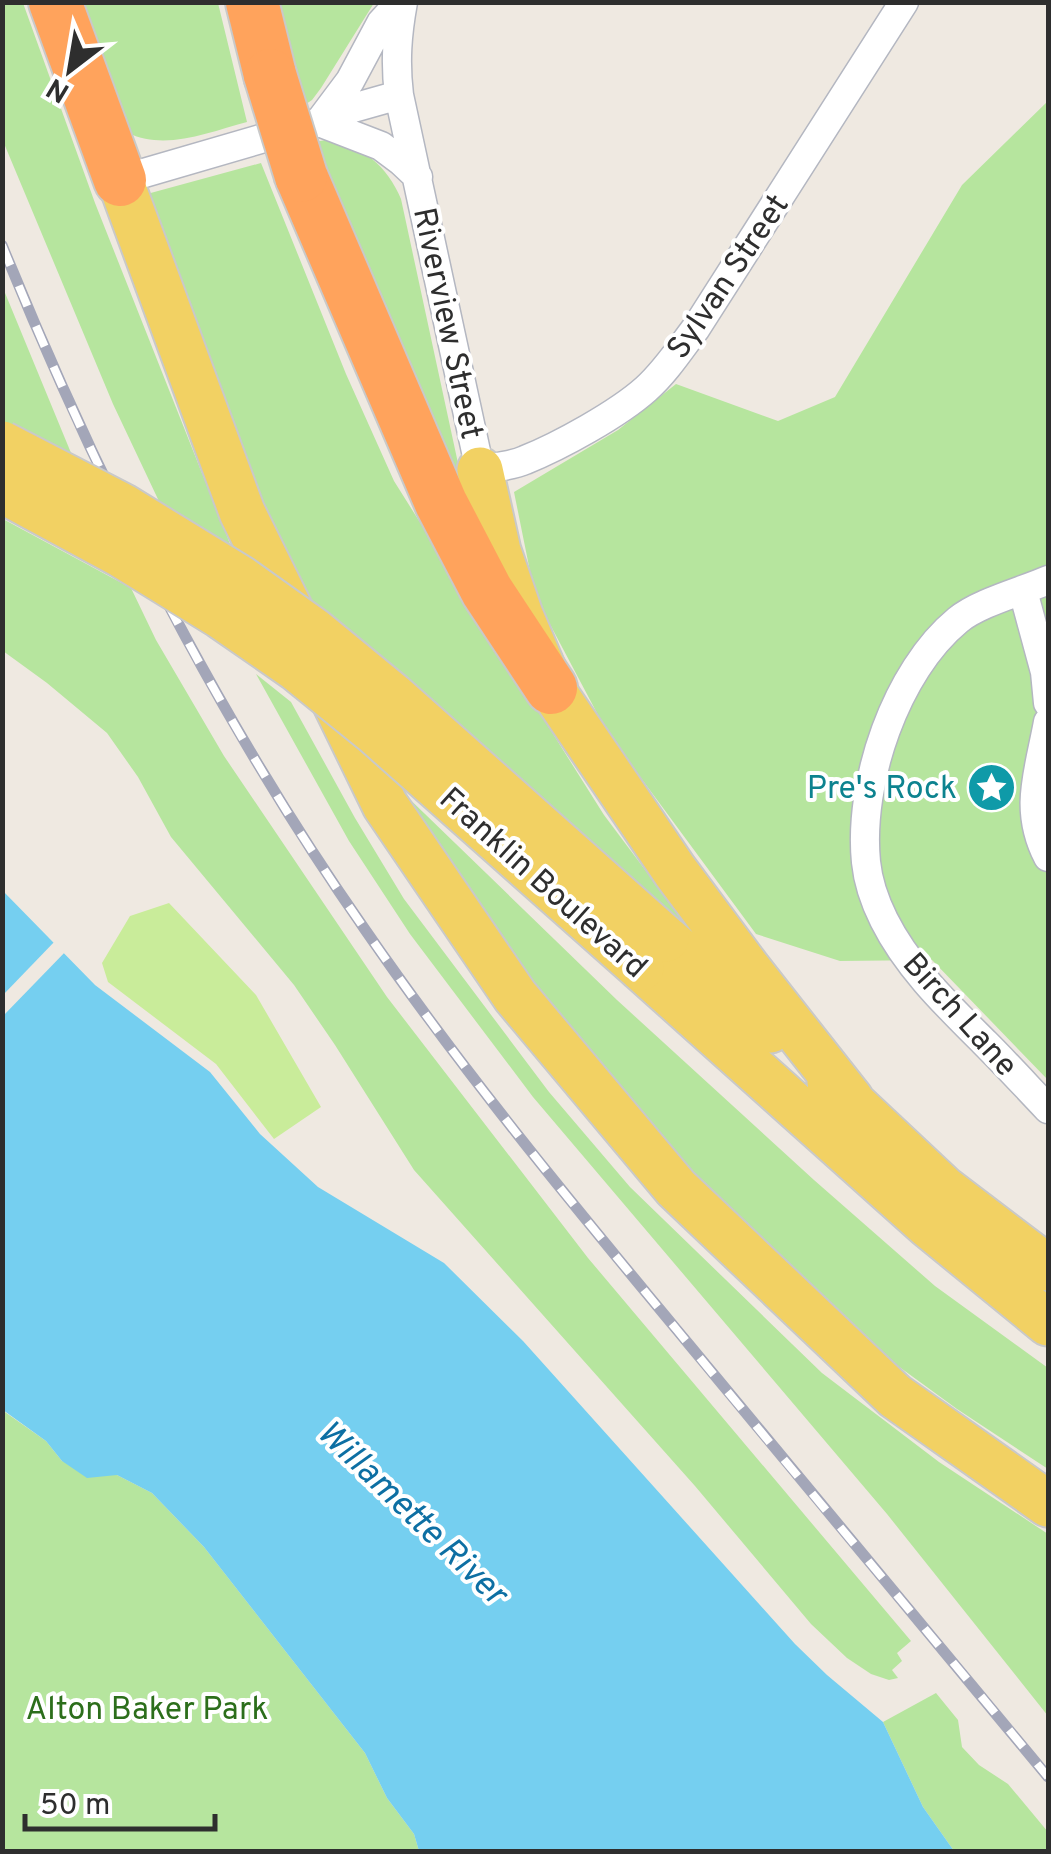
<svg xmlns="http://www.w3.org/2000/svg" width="1051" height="1854" font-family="Overpass,sans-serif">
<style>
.green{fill:#b6e59e}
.pitch{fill:#c9ec9a}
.water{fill:#75cff0}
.pier{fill:#efe9e1}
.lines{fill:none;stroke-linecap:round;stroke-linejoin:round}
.street-casing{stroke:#b4b7c1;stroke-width:31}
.primary-casing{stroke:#c9c9c9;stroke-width:49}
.highway-casing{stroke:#c9c9c9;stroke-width:56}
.street{stroke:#fff;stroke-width:28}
.primary{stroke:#f2d163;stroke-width:45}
.highway{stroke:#ffa35c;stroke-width:52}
.rail-casing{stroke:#a3a6b8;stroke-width:11}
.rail{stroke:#fff;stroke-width:8;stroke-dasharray:22;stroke-linecap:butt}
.primary-bridge-casing{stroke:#c9c9c9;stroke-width:49;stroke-linecap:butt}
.highway-bridge-casing{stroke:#c9c9c9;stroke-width:56;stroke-linecap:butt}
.primary-bridge{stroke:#f2d163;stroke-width:45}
.highway-bridge{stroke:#ffa35c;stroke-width:52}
.labels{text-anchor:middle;stroke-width:8;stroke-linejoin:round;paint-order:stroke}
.street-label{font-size:32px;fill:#2e2e2e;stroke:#fff}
.culture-label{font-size:32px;fill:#0d838f;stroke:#fff;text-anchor:end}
.park-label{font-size:32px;fill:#2c6e1b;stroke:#fff}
.water-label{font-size:35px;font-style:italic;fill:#0d6fa3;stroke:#fff}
</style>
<rect width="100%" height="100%" fill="#efe9e1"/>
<path class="green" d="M2 3H23L95 203 234 554 165 514 113 404 3 141Z
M79 3H218L247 122C209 132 166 151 128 133Z
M273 3H374L321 88 312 100 303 106Z
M1048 101V1080L932 960 840 961 756 934 607 732 535 596 514 492 618 430 676 384 778 421 835 397 962 185Z
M326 140C361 143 388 167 401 199L464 491 314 142Z
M261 163 346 374 394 481 604 815 682 919 670 930 293 598 147 194Z
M3 288 76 465 3 428Z
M3 519 131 588 156 640 224 756 387 997 588 1258 911 1641 897 1653 902 1661 892 1670 898 1678 889 1680 871 1674 847 1658 811 1624 695 1486 414 1170 335 1045 294 985 171 837 138 777 107 733 47 683 3 651Z
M256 674 291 702 355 818 404 899 549 1092 630 1187 822 1373 939 1462 1048 1534V1716L887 1514 533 1097 410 934 349 841Z
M394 784 617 1000 814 1180 935 1286 1048 1368V1469L957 1409 898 1366 712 1191 599 1072 506 950Z
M2 1410 46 1441 62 1461 117 1475 152 1493 204 1547 365 1753 387 1798 414 1834 419 1851H3Z
M936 1693 958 1720 962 1747 979 1765 1008 1784 1048 1832V1851H954L923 1807 883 1722Z"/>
<path class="pitch" d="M169 903 256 995 321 1107 274 1139 216 1064 108 982 102 963 130 916Z"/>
<path class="water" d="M2 890 95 985 210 1072 260 1134 318 1187 444 1263 523 1341 795 1644 827 1675 883 1722 923 1807 954 1851H419L414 1834 387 1798 365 1753 204 1547 152 1493 117 1475 87 1478 62 1461 46 1441 3 1410Z"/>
<path class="pier" d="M57 939 68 949 3 1016V995Z"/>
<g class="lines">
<defs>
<path id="street" d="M403 2C397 35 395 62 399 95L480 470C494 467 512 466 525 460 560 446 618 414 646 389 666 371 680 349 696 328L904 2
M320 121 350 81 381 23 400 2
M319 122 381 146 401 161 418 177
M120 180 319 122 353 108 399 95
M1048 580C1023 591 978 603 958 620 896 671 858 782 866 862 868 882 875 902 884 920 908 968 948 1006 985 1043 1007 1065 1027 1087 1048 1109
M1023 591 1045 672 1048 703
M1048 722C1039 772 1023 809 1048 857"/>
<path id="primary" d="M120 180 242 512 299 628
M480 470 498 551 520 615 551 688 675 871 748 969 851 1100
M329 690 385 805 515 996 676 1188 895 1396 1048 1504
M666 939 770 1030
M641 968 927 1224 1048 1323
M830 1082 944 1189 1048 1268"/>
<path id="highway" d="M55 2 120 180
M252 2 270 75
M301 176 441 503 487 591 551 688"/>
</defs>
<use href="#street" class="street-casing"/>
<use href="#primary" class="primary-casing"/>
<use href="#highway" class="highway-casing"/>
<use href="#street" class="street"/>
<use href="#primary" class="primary"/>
<use href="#highway" class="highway"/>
<defs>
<path id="rail" d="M2 245C100 486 217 718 366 931 462 1070 569 1200 677 1330 800 1480 925 1628 1048 1777"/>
</defs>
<use href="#rail" class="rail-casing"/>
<use href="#rail" class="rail"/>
<defs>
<path id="primary-bridge" d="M2 444 122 506 241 579 314 631 393 696 666 939
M2 490 122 555 221 616 296 668 375 732 641 968"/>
<path id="highway-bridge" d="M270 75 301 176"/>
</defs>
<use href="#primary-bridge" class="primary-bridge-casing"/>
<use href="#highway-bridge" class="highway-bridge-casing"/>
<use href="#primary-bridge" class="primary-bridge"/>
<use href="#highway-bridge" class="highway-bridge"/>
</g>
<defs>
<symbol id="sight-disc" viewBox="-11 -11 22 22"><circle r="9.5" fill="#0f9aa8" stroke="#fff"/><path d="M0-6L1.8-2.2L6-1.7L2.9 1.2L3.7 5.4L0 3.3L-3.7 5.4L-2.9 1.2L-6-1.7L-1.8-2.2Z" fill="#fff"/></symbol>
</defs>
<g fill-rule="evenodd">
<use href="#sight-disc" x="964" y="760" width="55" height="55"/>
</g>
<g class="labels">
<g class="street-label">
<text transform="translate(727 276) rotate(-56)" y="11">Sylvan Street</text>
<text transform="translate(449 323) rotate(78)" y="11">Riverview Street</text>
<text transform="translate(544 882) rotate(42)" y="11">Franklin Boulevard</text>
<text transform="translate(961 1014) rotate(48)" y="11">Birch Lane</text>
</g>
<g class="culture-label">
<text x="957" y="798">Pre's Rock</text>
</g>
<g class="park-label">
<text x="147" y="1719">Alton Baker Park</text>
</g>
<g class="water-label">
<text transform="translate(413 1512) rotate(44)" y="12">Willamette River</text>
</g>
</g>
<rect width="1051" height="1854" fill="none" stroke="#2e2e2e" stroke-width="10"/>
<g transform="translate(70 70) rotate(211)" stroke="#ffffff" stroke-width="8" paint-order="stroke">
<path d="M0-8L18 38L0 25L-18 38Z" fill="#2e2e2e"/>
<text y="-15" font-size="28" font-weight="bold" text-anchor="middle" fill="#2e2e2e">N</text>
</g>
<path d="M25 1814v15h190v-15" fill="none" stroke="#2e2e2e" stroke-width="5"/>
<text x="40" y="1814" font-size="30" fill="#2e2e2e" stroke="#ffffff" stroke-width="8" paint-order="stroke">50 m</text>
</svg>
